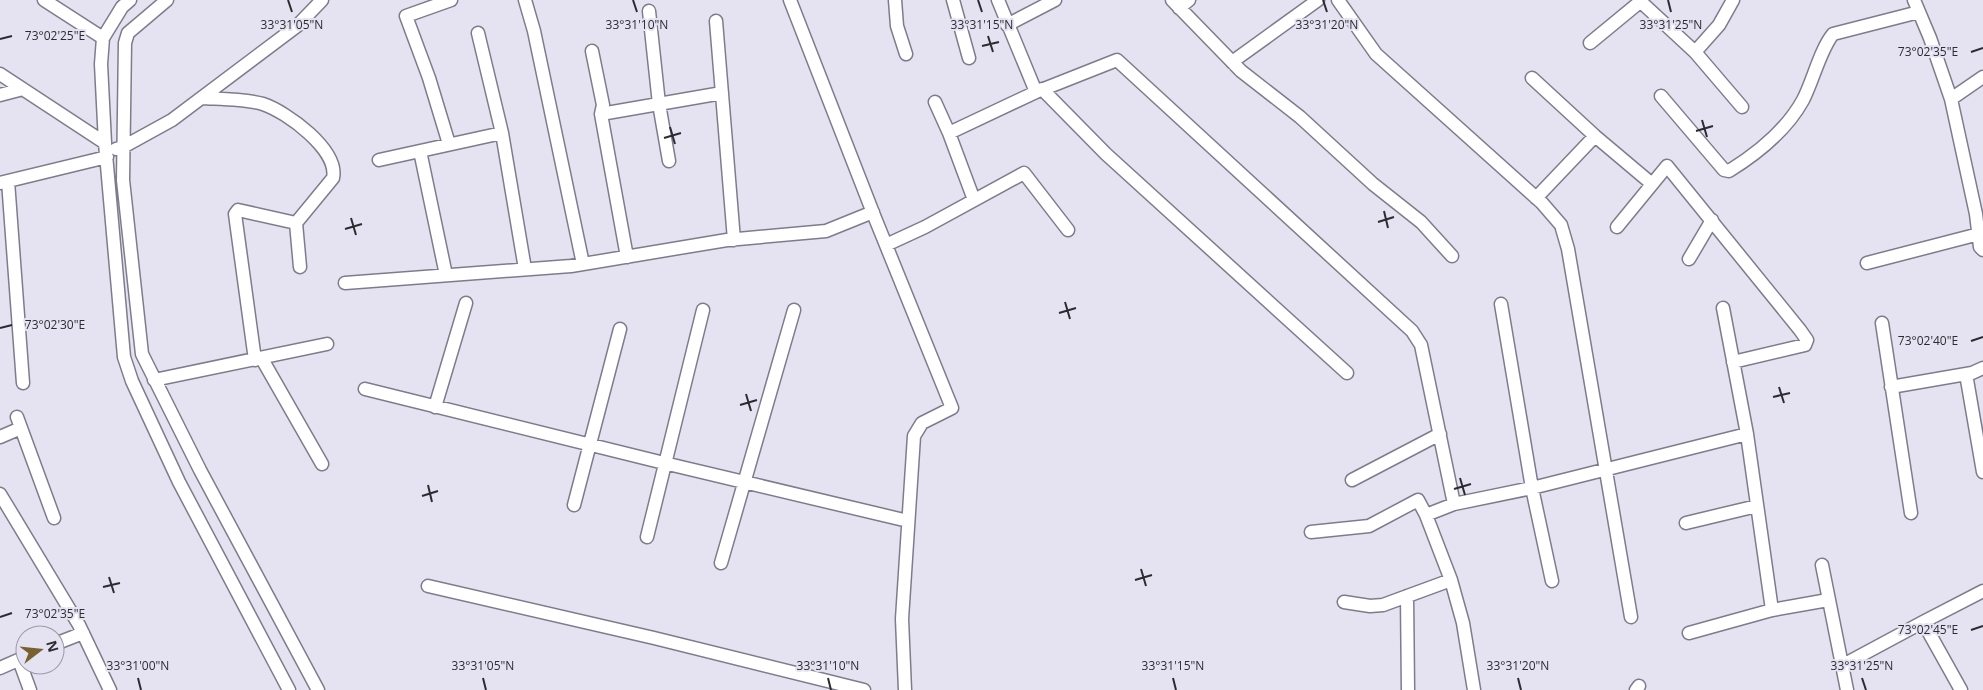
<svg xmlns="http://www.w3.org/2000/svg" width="1983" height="690" font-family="'Open Sans',sans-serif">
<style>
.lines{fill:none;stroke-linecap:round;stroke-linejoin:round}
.street-casing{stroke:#7e7c8a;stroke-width:15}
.street{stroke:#fff;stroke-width:12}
.ticks{fill:none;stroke:#2c2b31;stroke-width:2}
.ticks-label{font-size:12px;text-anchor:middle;fill:#2c2b31;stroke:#e5e3f2;stroke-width:4;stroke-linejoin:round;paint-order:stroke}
</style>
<rect width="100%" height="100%" fill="#e5e3f2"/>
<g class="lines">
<defs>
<path id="street" d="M44 0 103 38
M130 0 122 7 103 38 101 64 105 143 124 357 132 381 179 482 289 690
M167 0 128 33 125 43 123 180 142 354 200 470 318 690
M525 0 534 31 583 264
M790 0 875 218 952 408 922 423 914 436 902 619 905 690
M895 0 897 26 906 54
M953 0 969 58
M998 0 1036 92
M1172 0 1241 71 1300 117 1373 184 1421 222 1452 256
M1338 0 1376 54 1542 203 1561 225 1568 249 1631 617
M1639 0 1695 52 1742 107
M1914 0 1930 38 1951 99 1976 214 1980 247 1983 250
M1179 8 1189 0
M649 11 659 104 669 161
M716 21 734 240
M1007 25 1055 0
M478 33 502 133 525 269
M1590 43 1641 1
M592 51 603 105 601 114 627 257
M1695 52 1719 25 1733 0
M1232 62 1318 0
M0 74 105 143
M1532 78 1595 136 1652 184
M1042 89 1106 154 1347 373
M0 95 23 89
M1661 96 1724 170 1729 171C1758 153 1786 131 1803 100 1813 81 1820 50 1833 34L1919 12
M202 98C220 99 247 99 263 104 287 112 339 150 333 178L296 223 300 267
M1951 99 1983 77
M935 102 949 133 974 200
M601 114 722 93
M949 133 1036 92 1117 60 1412 331 1421 345 1454 504 1532 488 1747 434
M449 144 429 78 406 16 451 0
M116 149 123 147 172 120 297 26 322 0
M420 151 446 275
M379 160 502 133
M8 181 23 383
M0 183 107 157
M1536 198 1595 136
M1617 227 1667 166 1800 330 1807 340 1805 345 1733 362
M886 245 925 227 1024 173 1068 230
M1689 259 1712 220
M1867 263 1979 234
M345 283 571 266 727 240 826 231 873 212
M1501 304 1532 488 1552 581
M1723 308 1747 434 1772 610 1828 600
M1882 323 1911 513
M262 359 322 464
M255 360 235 214 238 210 296 223
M1966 374 1983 472
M154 380 327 344
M1891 387 1972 373 1983 368
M365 389 664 463 908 521
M435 407 466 303
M17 417 54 518
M0 437 21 428
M1352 480 1440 434
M0 494 79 625 110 690
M1454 504 1426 515 1451 580 1463 623 1474 690
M574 505 620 329
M1686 523 1757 506
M1311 532 1369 526 1418 500 1426 515
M647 537 703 310
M721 563 794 310
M1822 565 1847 690
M428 586 654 638 864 690
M1407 596 1408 690
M1344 602 1370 606 1383 605 1451 580
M1923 622 1961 690
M1689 633 1772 610
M55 644 83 633
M19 660 30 690
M1843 665 1923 622 1983 591
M0 668 25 657
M1636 690 1639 686"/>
</defs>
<use href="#street" class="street-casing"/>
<use href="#street" class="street"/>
</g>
<path class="ticks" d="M288 0 292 12M633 0 637 12M978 0 982 12M1323 0 1327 12M1668 0 1671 12M988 36 993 52M0 39 12 36M982 46 999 42M1971 52 1983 48M1702 120 1707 137M670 127 675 144M1696 131 1713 126M664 138 681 133M1384 211 1388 228M351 218 356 235M1378 222 1394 217M345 229 362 224M1065 302 1070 319M1059 313 1076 308M0 328 12 325M1971 341 1983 337M1779 387 1784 403M746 394 751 411M1773 397 1790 393M740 405 757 400M1460 478 1465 495M428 485 432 502M1454 489 1471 484M422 496 438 491M1141 569 1146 586M109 577 114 593M1135 580 1152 575M103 587 120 583M0 617 12 613M1971 630 1983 626M138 678 141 690M483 678 486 690M828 678 831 690M1173 678 1176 690M1518 678 1521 690M1862 678 1866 690"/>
<g class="ticks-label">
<text x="292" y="29">33°31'05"N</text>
<text x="637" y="29">33°31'10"N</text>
<text x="982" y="29">33°31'15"N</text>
<text x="1327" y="29">33°31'20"N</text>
<text x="1671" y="29">33°31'25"N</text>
<text x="55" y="40">73°02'25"E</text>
<text x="1928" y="56">73°02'35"E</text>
<text x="55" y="329">73°02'30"E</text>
<text x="1928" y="345">73°02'40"E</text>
<text x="55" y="618">73°02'35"E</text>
<text x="1928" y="634">73°02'45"E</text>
<text x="138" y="670">33°31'00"N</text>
<text x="483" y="670">33°31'05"N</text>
<text x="828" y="670">33°31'10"N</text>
<text x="1173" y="670">33°31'15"N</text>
<text x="1518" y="670">33°31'20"N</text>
<text x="1862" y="670">33°31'25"N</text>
</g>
<g transform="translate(40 650) rotate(74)"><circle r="24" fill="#e5e3f2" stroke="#9b99a5"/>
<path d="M0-4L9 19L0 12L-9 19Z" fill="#786131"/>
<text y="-8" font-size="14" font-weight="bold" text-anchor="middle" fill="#2c2b31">N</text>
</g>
</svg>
